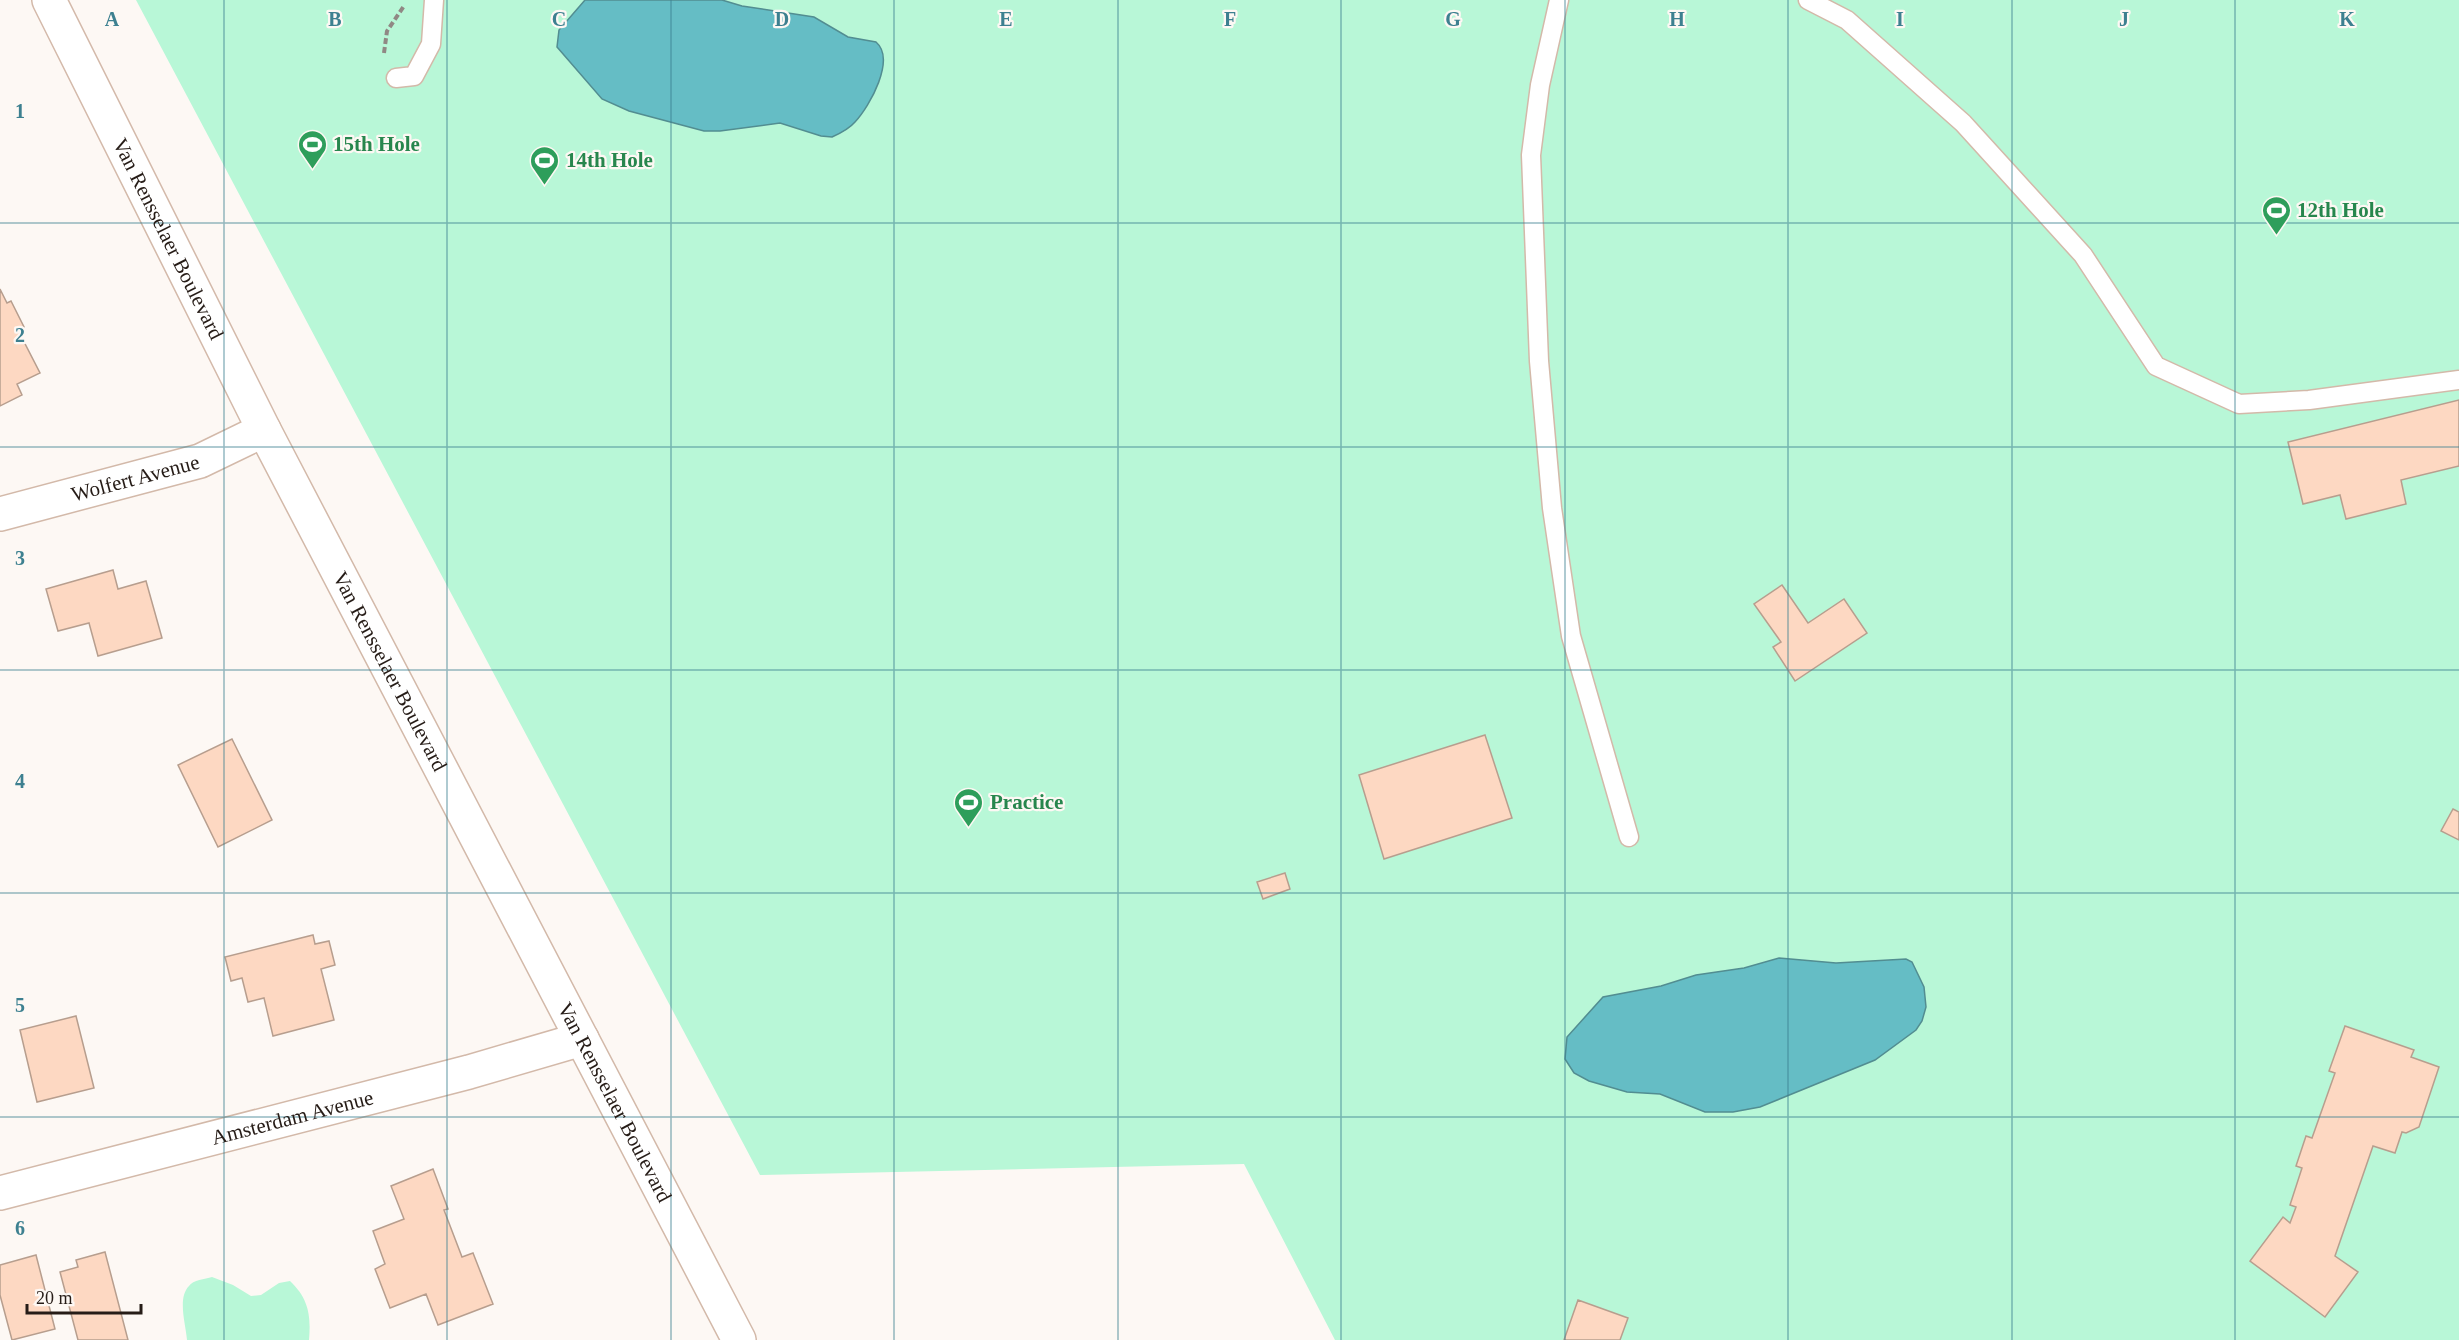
<svg xmlns="http://www.w3.org/2000/svg" width="2459" height="1340" font-family="'Times New Roman',serif">
<style>
.green{fill:#b8f7d7}
.water{fill:#65bdc5;stroke:#528d91;stroke-width:1.5}
.building{fill:#fdd8c2;stroke:#b79e8e;stroke-width:1.5}
.lines{fill:none;stroke-linecap:round;stroke-linejoin:round}
.lane-casing{stroke:#d3b9a9;stroke-width:21}
.street-casing{stroke:#d3b9a9;stroke-width:36}
.secondary-casing{stroke:#d3b9a9;stroke-width:36}
.path{stroke:#908884;stroke-width:4;stroke-dasharray:6 3;stroke-linecap:butt}
.lane{stroke:#fff;stroke-width:18}
.street{stroke:#fff;stroke-width:33}
.secondary{stroke:#fff;stroke-width:33}
.grid{fill:none;stroke:#3d8090;stroke-width:1.5;stroke-opacity:0.55}
.labels{text-anchor:middle;stroke-width:4.5;stroke-linejoin:round;paint-order:stroke}
.leisure-label{font-size:21px;font-weight:bold;fill:#27864d;stroke:#fdf8f4;text-anchor:start}
.street-label{font-size:21px;fill:#261c17;stroke:#fdf8f4}
.grid-label{font-size:20px;text-anchor:middle;font-weight:bold;fill:#3d8090;stroke:#fdf8f4;stroke-width:4.5;stroke-linejoin:round;paint-order:stroke}
</style>
<rect width="100%" height="100%" fill="#fdf8f4"/>
<path class="green" d="M136 0H2459V1340H1335L1244 1164 760 1175Z
M212 1277 233 1285 251 1296 261 1295 279 1283 290 1281C309 1299 311 1316 309 1340H187C186 1325 177 1298 189 1286 193 1280 205 1279 212 1277Z"/>
<path class="water" d="M585 0H722L742 6 814 17 848 37 876 42C896 59 870 106 855 122 849 129 841 133 832 137L821 136 780 123 720 131H704L629 111 602 99 557 47 559 30Z
M1779 958 1836 963 1906 959 1912 962 1924 987 1926 1007 1922 1021 1916 1030 1875 1060 1760 1107 1733 1112H1705L1660 1094 1627 1092 1589 1081 1574 1073 1565 1059 1567 1037 1603 997 1661 986 1696 975 1744 968Z"/>
<path class="building" d="M0 289 7 303 11 301 24 327 18 330 40 373 17 384 22 395 0 406Z
M2459 400V466L2401 480 2406 504 2346 519 2340 495 2303 504 2288 442Z
M113 570 118 589 146 581 162 638 98 656 89 623 58 631 46 589Z
M1782 585 1808 623 1844 599 1867 633 1795 681 1773 647 1781 642 1754 604Z
M1485 735 1512 818 1384 859 1359 775Z
M232 739 272 820 218 847 178 765Z
M2453 809 2459 812V840L2441 831Z
M1285 873 1290 889 1263 899 1257 882Z
M313 935 315 944 329 941 335 965 321 969 334 1020 273 1036 264 998 248 1002 242 978 231 981 225 957Z
M76 1016 94 1088 37 1102 20 1030Z
M2345 1026 2414 1050 2411 1057 2439 1067 2419 1127 2406 1133 2402 1132 2395 1153 2373 1146 2335 1256 2358 1272 2325 1317 2250 1261 2283 1217 2290 1223 2296 1207 2290 1205 2302 1168 2296 1166 2306 1136 2312 1138 2335 1073 2329 1071Z
M433 1169 448 1209 444 1210 462 1257 473 1253 493 1304 438 1325 426 1294 390 1308 375 1269 385 1264 373 1231 404 1219 391 1186Z
M105 1252 128 1340H78L60 1272 78 1267 76 1260Z
M36 1255 55 1329 12 1340 0 1295V1265Z
M1578 1300 1628 1318 1620 1340H1564Z"/>
<g class="lines">
<defs>
<path id="lane" d="M1559 0 1540 85 1531 155 1539 361 1552 508 1571 636 1629 837
M1808 0 1847 20 1963 123 2083 255 2156 366 2239 404 2309 400 2459 380
M396 78 414 76 431 44 434 0"/>
<g id="street">
<path id="s1" d="M0 514 200 461 264 430"/>
<path id="s2" d="M0 1193 469 1072 582 1039"/>
</g>
<g id="secondary">
<path id="s3" d="M49 0 264 430 739 1340"/>
</g>
</defs>
<use href="#lane" class="lane-casing"/>
<use href="#street" class="street-casing"/>
<use href="#secondary" class="secondary-casing"/>
<path class="path" d="M384 53 387 31 404 6"/>
<use href="#lane" class="lane"/>
<use href="#street" class="street"/>
<use href="#secondary" class="secondary"/>
</g>
<path class="grid" d="M224 0V1340M447 0V1340M671 0V1340M894 0V1340M1118 0V1340M1341 0V1340M1565 0V1340M1788 0V1340M2012 0V1340M2235 0V1340M0 223H2459M0 447H2459M0 670H2459M0 893H2459M0 1117H2459"/>
<defs>
<symbol id="stadium-pin" viewBox="-11 -11 22 30"><path d="M0 17L-7.5 6A9.5 9.5 0 1 1 7.5 6Z" fill="#2e9e5b" stroke="#fdf8f4"/><path d="M0-5a6.5 5 0 1 0 0 10a6.5 5 0 1 0 0-10ZM-3.5-1.8h7v3.6h-7Z" fill="#fff"/></symbol>
</defs>
<g fill-rule="evenodd">
<use href="#stadium-pin" x="296" y="128" width="33" height="45"/>
<use href="#stadium-pin" x="528" y="144" width="33" height="45"/>
<use href="#stadium-pin" x="2260" y="194" width="33" height="45"/>
<use href="#stadium-pin" x="952" y="786" width="33" height="45"/>
</g>
<g class="labels">
<g class="leisure-label">
<text x="333" y="151">15th Hole</text>
<text x="566" y="167">14th Hole</text>
<text x="2297" y="217">12th Hole</text>
<text x="990" y="809">Practice</text>
</g>
<g class="street-label">
<text dy="7" stroke="none"><textPath href="#s3" startOffset="267">Van Rensselaer Boulevard</textPath></text>
<text dy="7" stroke="none"><textPath href="#s1" startOffset="140">Wolfert Avenue</textPath></text>
<text dy="7" stroke="none"><textPath href="#s3" startOffset="753">Van Rensselaer Boulevard</textPath></text>
<text dy="7" stroke="none"><textPath href="#s3" startOffset="1239">Van Rensselaer Boulevard</textPath></text>
<text dy="7" stroke="none"><textPath href="#s2" startOffset="302">Amsterdam Avenue</textPath></text>
</g>
</g>
<g class="grid-label">
<text x="112" y="26">A</text>
<text x="335" y="26">B</text>
<text x="559" y="26">C</text>
<text x="782" y="26">D</text>
<text x="1006" y="26">E</text>
<text x="1230" y="26">F</text>
<text x="1453" y="26">G</text>
<text x="1677" y="26">H</text>
<text x="1900" y="26">I</text>
<text x="2124" y="26">J</text>
<text x="2347" y="26">K</text>
<text x="20" y="118">1</text>
<text x="20" y="342">2</text>
<text x="20" y="565">3</text>
<text x="20" y="788">4</text>
<text x="20" y="1012">5</text>
<text x="20" y="1235">6</text>
</g>
<path d="M27 1304v9h114v-9" fill="none" stroke="#261c17" stroke-width="3"/>
<text x="36" y="1304" font-size="18" fill="#261c17" stroke="#fdf8f4" stroke-width="4.5" paint-order="stroke">20 m</text>
</svg>
